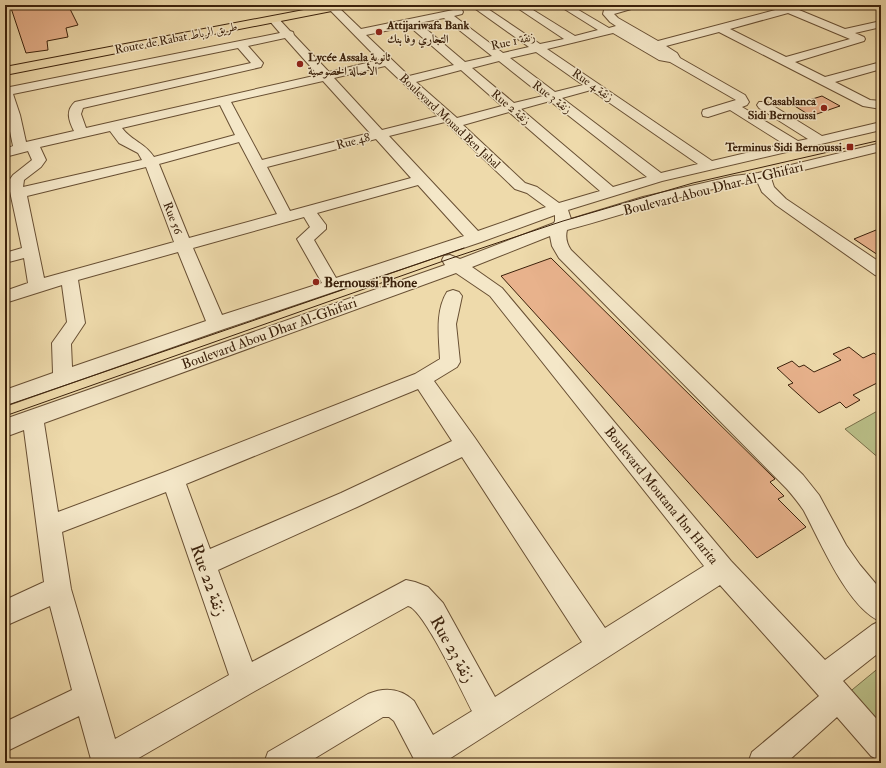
<svg xmlns="http://www.w3.org/2000/svg" width="886" height="768" font-family="'IM FELL Double Pica',Amiri,serif">
<style>
.green{fill:#babf88;stroke:#7a704a}
.building{fill:#e8b28c;stroke:#3b210b}
.lines{fill:none;stroke-linecap:round;stroke-linejoin:round}
.minor-casing{stroke:#684f33;stroke-width:2}
.major-casing{stroke:#3b210b;stroke-width:2}
.minor{fill:#f4e7c8;fill-rule:evenodd}
.major{fill:#eedaab;fill-rule:evenodd}
.tram{stroke:#3b210b;stroke-width:1}
.poi-dot{fill:#8f2418;stroke:#f4e7c8;stroke-width:1.5}
.labels{text-anchor:middle;stroke-width:3;stroke-linejoin:round;paint-order:stroke}
.far-poi-label{font-size:12px;font-weight:bold;fill:#3b210b;stroke:#f4e7c8;text-anchor:start}
.far-street-label{font-size:12px;fill:#3b210b;stroke:#f4e7c8}
.street-label{font-size:14px;fill:#3b210b;stroke:#f4e7c8}
.poi-label{font-size:14px;font-weight:bold;fill:#3b210b;stroke:#f4e7c8;text-anchor:start}
.near-street-label{font-size:17px;fill:#3b210b;stroke:#f4e7c8}
</style>
<rect width="100%" height="100%" fill="#eedaab"/>
<filter id="stains"><feTurbulence type="fractalNoise" baseFrequency=".005" numOctaves="4"/><feColorMatrix values="0 0 0 0 .2 0 0 0 0 .09 0 0 0 0 .02 0 0 0 .5 -.17"/></filter>
<radialGradient id="worn" r=".72"><stop offset=".6" stop-color="#630" stop-opacity="0"/><stop offset="1" stop-color="#630" stop-opacity=".3"/></radialGradient>
<path class="green" d="M881 409V460L845 429Z
M881 666V733L847 694Z"/>
<path class="building" d="M10 5H68L78 25 66 28 68 37 47 41 48 50 26 53Z
M822 96 840 106 811 116 793 105Z
M881 228V257L854 239Z
M551 258 775 479 770 482 784 496 778 499 806 527 757 558 501 276Z
M849 347 863 358 874 353 881 359V381L853 395 860 400 846 408 840 402 819 413 788 385 793 383 777 368 792 361 799 367 804 365 814 372 841 360 833 354Z"/>
<g class="lines">
<defs>
<path id="minor" d="M325 5H336L361 29 458 9 462 10 463 12 462 14 454 16 503 53 529 47 470 5H482L540 44 564 39 513 5H525L575 36 598 30 558 5H570L609 28 616 26 610 22 603 14 604 10 622 5H639L638 7 614 14 618 18 658 41 779 9 773 5H787L845 29 881 21V27L855 33 864 37 865 39 864 41 795 62 825 77 881 62V69L835 82 870 100 881 101V109L863 106 719 32 666 46 677 53 680 58 745 95 749 102 747 105 742 107 798 141 808 139 759 108 757 105 759 102H767L822 136 881 122V130L662 181 568 210 571 219 643 197 734 176 758 173 881 143V151L771 178 774 187 786 199 881 263V277L875 275 776 205 762 192 757 181C692 190 630 213 567 230 565 238 567 244 571 250L803 475 819 495 846 545 860 565 881 590V651L843 681 881 724V761L871 756 837 717 786 763H748L752 752 819 696 720 585 446 761 447 763H416L394 721 389 717H383L307 763H264L268 752 368 694C385 687 400 688 414 701L433 735 472 711C463 694 423 608 408 606L255 691 130 763H92L79 716 5 752V722L72 690 50 606 5 626V600L44 582 24 430 5 437V419L445 265 442 260 444 256 450 255 460 259 554 223 555 221V215L481 242 224 329 5 406V390L53 373 52 343 67 322 62 285 5 303V291L28 283 24 258 5 263V253L22 248 8 182 13 175 32 160 28 151 5 157V149L13 146 5 107V88L280 33 268 19 273 16 277 17 290 31 293 32 294 35 329 72 379 60ZM788 13 850 39 786 57 730 29ZM444 18 492 56 465 62 419 23ZM409 26 454 65 409 76 366 35ZM613 33 659 60 670 62 736 100 703 110 702 113 703 116 708 117 730 110 784 144 712 161 547 49ZM285 38 318 75 86 128 81 114 83 108 261 67 263 63 248 46ZM238 48 251 63 75 102C65 111 69 121 74 131L26 142 20 115 13 94ZM536 52 583 85 555 92 510 58ZM499 61 543 96 514 103 472 68ZM385 66 438 116 382 130 334 78ZM461 70 502 106 457 118 416 82ZM323 81 370 133 262 160 231 102ZM591 90 698 164 661 173 562 98ZM550 101 647 177 613 187 521 109ZM220 105 235 135 154 157C144 142 133 142 122 128ZM509 112 600 191 559 203 537 187 525 183 463 125ZM445 122 515 189 527 193 546 207 478 231 389 136ZM110 131 119 143 138 153 142 160 23 187 24 180 41 167 46 160 40 147ZM376 139 411 178 290 211 267 167ZM239 142 277 214 189 238 159 164ZM146 167 174 242 44 278 27 196ZM418 185 464 236 336 278 314 240 326 229V225L317 213ZM304 217 310 227 297 239 322 283 222 315 193 248ZM550 236 552 246 559 258 787 489C793 496 799 503 804 511 820 541 848 608 880 621L872 625 825 660 731 561 502 288 472 267ZM178 252 206 321 72 367 71 344 85 323 78 280ZM456 273 490 296 704 566 605 628 475 438 434 381 457 367 460 362 456 324 462 296 459 292 453 290 447 292C435 311 439 337 440 359L415 374 165 472 58 512 44 423ZM418 389 452 441 341 493 210 549 186 484ZM462 457 582 642 495 697 443 603 428 587 415 582 406 580 252 662 218 570 357 507ZM166 492 229 675 115 739 71 589 62 532Z"/>
<path id="major" d="M330 5H353L347 8 5 75V67Z"/>
</defs>
<use href="#minor" class="minor-casing"/>
<use href="#major" class="major-casing"/>
<use href="#minor" class="minor"/>
<use href="#major" class="major"/>
<path class="tram" d="M5 406 464 248
M5 416 449 259 563 221 693 183 881 140"/>
</g>
<g class="poi-dot">
<circle cx="379" cy="32" r="4"/>
<circle cx="300" cy="64" r="4"/>
<circle cx="824" cy="108" r="4"/>
<rect x="846" y="143" width="8" height="8" rx="2"/>
<circle cx="316" cy="282" r="4"/>
</g>
<g class="labels">
<g class="far-poi-label">
<text x="387" y="29">Attijariwafa Bank<tspan x="387" dy="14">التجاري وفا بنك</tspan></text>
<text x="308" y="61">Lycée Assala ثانوية<tspan x="308" dy="14">الأصالة الخصوصية</tspan></text>
<text x="816" y="105" text-anchor="end">Casablanca<tspan x="816" dy="14">Sidi Bernoussi</tspan></text>
<text x="842" y="151" text-anchor="end">Terminus Sidi Bernoussi</text>
</g>
<g class="far-street-label">
<text transform="translate(176 38) rotate(-11)" y="4">Route de Rabat طريق الرباط</text>
<text transform="translate(513 41) rotate(-13)" y="4">Rue 1 زنقة</text>
<text transform="translate(593 85) rotate(35)" y="4">Rue 4 زنقة</text>
<text transform="translate(552 97) rotate(37)" y="4">Rue 3 زنقة</text>
<text transform="translate(511 107) rotate(40)" y="4">Rue 2 زنقة</text>
<text transform="translate(450 121) rotate(43)" y="4">Boulevard Mouad Ben Jabal</text>
<text transform="translate(353 141) rotate(-15)" y="4">Rue 48</text>
<text transform="translate(173 218) rotate(69)" y="4">Rue 56</text>
</g>
<g class="street-label">
<text transform="translate(713 188) rotate(-14)" y="5">Boulevard Abou Dhar Al-Ghifari</text>
<text transform="translate(269 333) rotate(-20)" y="5">Boulevard Abou Dhar Al-Ghifari</text>
<text transform="translate(662 495) rotate(51)" y="5">Boulevard Moutana Ibn Harita</text>
</g>
<g class="poi-label">
<text x="324" y="287">Bernoussi Phone</text>
</g>
<g class="near-street-label">
<text transform="translate(209 580) rotate(70)" y="6">Rue 22 زنقة</text>
<text transform="translate(453 649) rotate(61)" y="6">Rue 23 زنقة</text>
</g>
</g>
<rect width="886" height="768" fill="none" stroke="#eedaab" stroke-width="20"/>
<rect x="6" y="6" width="874" height="756" fill="none" stroke="#3b210b" stroke-width="2"/>
<rect x="10" y="10" width="866" height="748" fill="none" stroke="#3b210b"/>
<rect width="100%" height="100%" filter="url(#stains)"/>
<rect width="100%" height="100%" fill="url(#worn)"/>
</svg>
